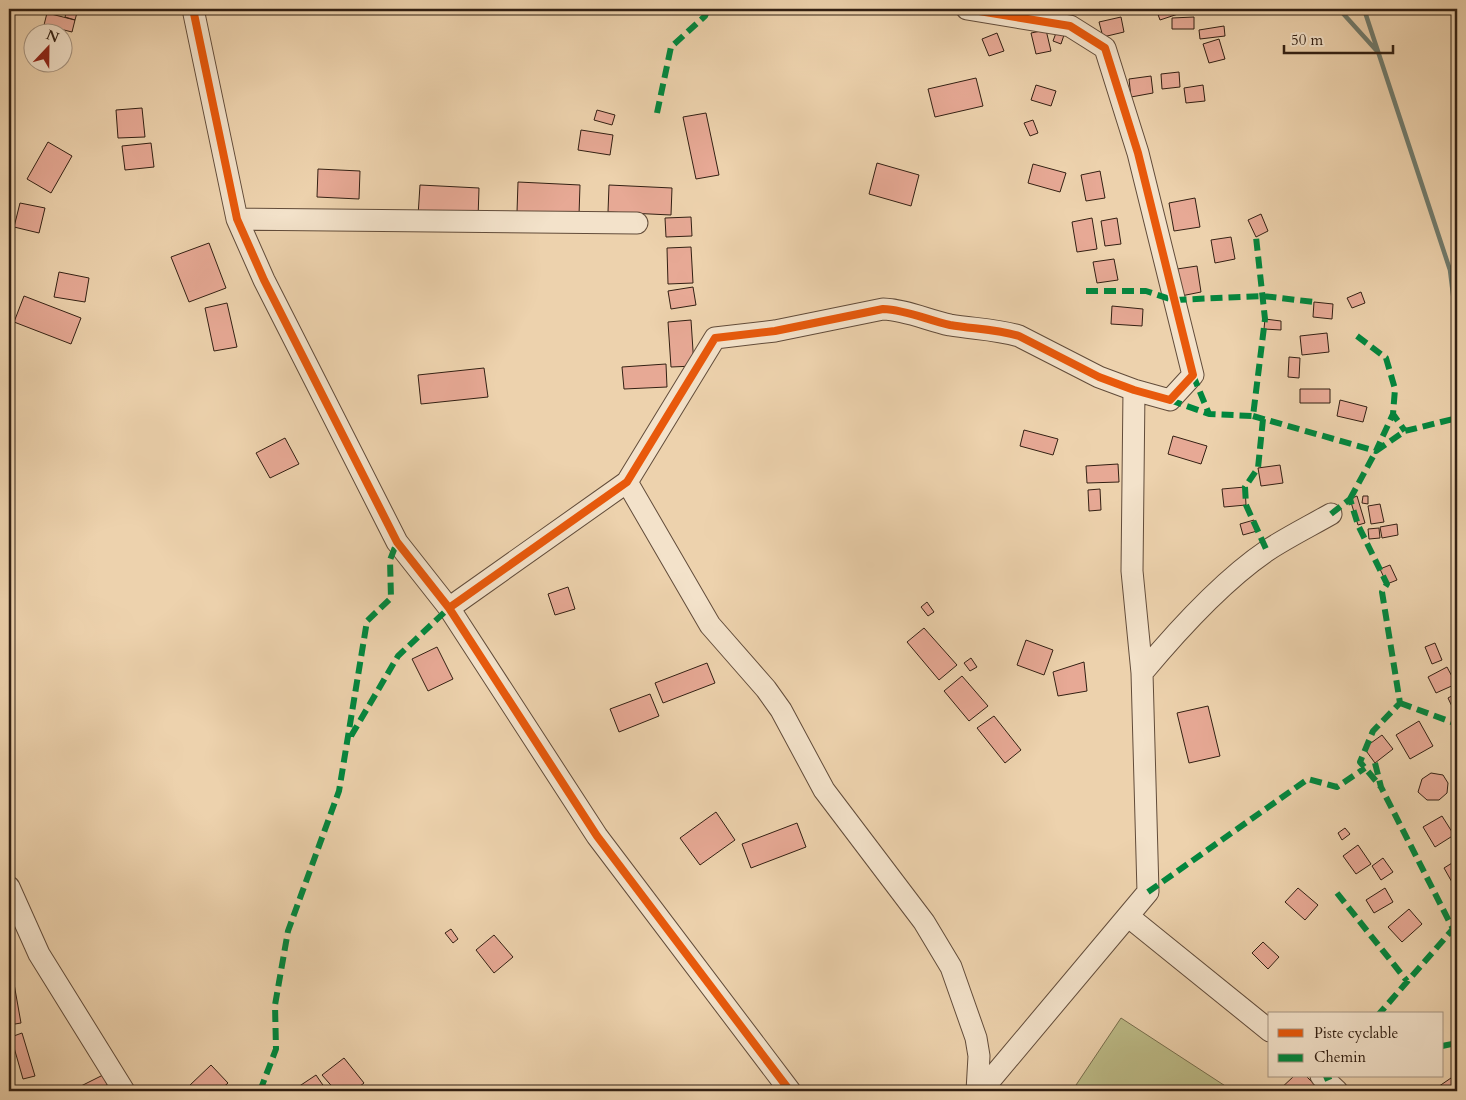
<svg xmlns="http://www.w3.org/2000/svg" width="1466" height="1100" font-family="Cardo,serif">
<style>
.green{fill:#bcbb87;stroke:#786e4d}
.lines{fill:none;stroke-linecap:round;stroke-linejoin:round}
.stream{stroke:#707b6d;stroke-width:4.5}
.building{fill:#e7a995;stroke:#332013}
.minor-casing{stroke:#624c3a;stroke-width:23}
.minor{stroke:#f3e2ca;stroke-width:21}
.quiet{stroke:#00873e;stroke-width:6;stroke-dasharray:12 6;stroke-linecap:butt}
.cycleway-casing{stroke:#f3e2ca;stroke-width:11}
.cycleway{stroke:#e8590c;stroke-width:8}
</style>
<rect width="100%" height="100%" fill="#edd2ad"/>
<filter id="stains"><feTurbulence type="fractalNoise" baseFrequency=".004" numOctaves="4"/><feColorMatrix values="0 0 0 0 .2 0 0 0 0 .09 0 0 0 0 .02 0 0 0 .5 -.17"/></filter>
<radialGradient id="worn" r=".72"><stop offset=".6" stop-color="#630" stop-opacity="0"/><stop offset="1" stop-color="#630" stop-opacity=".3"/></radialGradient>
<path class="green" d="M1121 1018 1233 1091H1072Z"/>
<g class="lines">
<path class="stream" d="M1339 9 1376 50
M1364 9 1450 270 1457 327"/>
</g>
<path class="building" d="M67 9H78L75 20 65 17Z
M1085 9H1097V10L1086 12Z
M1156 9H1176L1178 14 1160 20Z
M47 13 75 20 72 32 44 25Z
M1121 17 1124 32 1103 37 1099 22Z
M1194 17V29H1172V18Z
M1224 26 1225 36 1200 39 1199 30Z
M1046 30 1051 51 1036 54 1031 33Z
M997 33 1004 51 989 56 982 39Z
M1056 33 1064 35 1061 44 1053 41Z
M1219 39 1225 59 1209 63 1203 44Z
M1179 72 1180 87 1162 89 1161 74Z
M1151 76 1153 93 1131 97 1129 79Z
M976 78 983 106 935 117 928 89Z
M1036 85 1056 91 1051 106 1031 100Z
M1203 85 1205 101 1186 103 1184 88Z
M142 108 145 137 118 138 116 110Z
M597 110 615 115 612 125 594 120Z
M706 113 719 175 696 179 683 117Z
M1033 120 1038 133 1030 136 1024 123Z
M581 130 613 135 610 155 578 150Z
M48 142 72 156 51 193 27 179Z
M151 143 154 167 125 170 122 146Z
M877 163 919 175 911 206 869 194Z
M1033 164 1066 173 1060 192 1028 183Z
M318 169 360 171 359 199 317 197Z
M1100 171 1105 198 1086 201 1081 175Z
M518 182 580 185 579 215 517 212Z
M420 185 479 188 478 219 418 216Z
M609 185 672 188 671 215 608 212Z
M1195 198 1200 227 1174 231 1169 203Z
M20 203 45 208 39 233 14 227Z
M1261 214 1268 231 1256 237 1248 220Z
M691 217 692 236 666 237 665 218Z
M1092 218 1097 249 1077 252 1072 222Z
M1117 218 1121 244 1105 246 1101 221Z
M1231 237 1235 259 1215 263 1211 240Z
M209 243 226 288 189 302 171 257Z
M691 247 693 283 668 284 667 248Z
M1114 259 1118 280 1097 283 1093 262Z
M1197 266 1201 292 1181 296 1177 269Z
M59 272 89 278 85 302 54 297Z
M693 287 696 305 671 309 668 291Z
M1361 292 1365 303 1352 308 1347 298Z
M24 296 81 318 71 344 14 322Z
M1314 302 1333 304 1332 319 1313 317Z
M227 303 237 347 214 351 205 308Z
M1112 306 1143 309 1142 326 1111 324Z
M1265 319 1281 321V330L1264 329Z
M691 320 694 366 671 367 668 322Z
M1327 333 1329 352 1302 355 1300 336Z
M1289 357 1300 358 1299 378 1288 377Z
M666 364 667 387 624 389 622 367Z
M484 368 488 397 421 404 418 375Z
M1300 389H1330V403H1300Z
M1340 400 1367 407 1363 422 1337 416Z
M1024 430 1058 439 1053 455 1020 446Z
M1173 436 1207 446 1201 464 1168 454Z
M285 438 299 464 270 478 256 453Z
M1118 464 1119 482 1087 483 1086 466Z
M1280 465 1283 483 1261 486 1258 468Z
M1245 487 1246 505 1224 507 1222 489Z
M1100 489 1101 510 1089 511 1088 490Z
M1357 496 1365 523 1358 525 1350 499Z
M1363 496H1368V504L1362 503Z
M1380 504 1384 522 1371 524 1368 506Z
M1254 520 1257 531 1243 535 1240 524Z
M1397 524 1398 535 1382 538 1380 527Z
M1379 528 1380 538 1369 539 1368 529Z
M1390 565 1397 580 1387 584 1380 569Z
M568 587 575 609 555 615 548 594Z
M927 602 934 612 928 616 921 607Z
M924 628 957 665 939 680 907 642Z
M1026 640 1053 650 1044 675 1017 665Z
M1435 643 1442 660 1432 664 1425 647Z
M437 647 453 679 428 691 412 659Z
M971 658 977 667 970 671 964 663Z
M1084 662 1087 691 1058 696 1053 672Z
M707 663 715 683 663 703 655 683Z
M1447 667 1456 684 1436 693 1428 677Z
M962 676 988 706 969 721 944 691Z
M1457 693V717L1448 698Z
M650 694 659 716 619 732 610 709Z
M1208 706 1220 756 1189 763 1177 713Z
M994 716 1021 750 1005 763 977 728Z
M1419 721 1433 746 1410 759 1396 735Z
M1382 735 1393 749 1375 763 1364 748Z
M1431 773 1443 775 1448 783 1447 793 1439 800H1427L1418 792 1422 779Z
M716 812 735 840 700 865 680 838Z
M1442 816 1454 835 1435 847 1423 827Z
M797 823 806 847 751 868 742 844Z
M1345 828 1350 834 1342 840 1338 833Z
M1358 845 1371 864 1356 874 1343 856Z
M1383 858 1393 872 1381 880 1372 866Z
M1457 860V891L1444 868Z
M1298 888 1318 905 1305 920 1285 902Z
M1385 888 1393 902 1374 913 1366 900Z
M1409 909 1422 924 1402 942 1388 927Z
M451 929 458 939 453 943 445 933Z
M494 935 513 957 494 973 476 950Z
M1263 942 1279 957 1268 969 1252 953Z
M13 978 21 1023 9 1025V979Z
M22 1033 35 1076 23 1079 11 1037Z
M344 1058 364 1083 354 1091H336L322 1075Z
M9 1062 14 1082 9 1083Z
M211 1065 228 1083 219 1091H194L189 1086Z
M103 1075 108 1087 100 1091H71Z
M316 1075 327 1091H301L298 1087Z
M1294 1076H1306L1321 1091H1278Z
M1451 1078 1457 1086V1091H1432Z"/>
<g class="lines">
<defs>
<path id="minor" d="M193 9 237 219 264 280 397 542 449 608 597 836 790 1091
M237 219 637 223
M627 482 710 625 766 689 781 710 824 790 924 922 951 967 976 1038 979 1056 977 1091
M449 608 627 482 715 338 775 331 883 309C907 310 927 320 950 325 973 329 996 329 1019 336L1099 377 1134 390 1170 400 1193 375 1138 153 1105 48 1070 26 967 9
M1142 673C1177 631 1222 581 1268 550 1288 537 1310 526 1331 514
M9 887 39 954 124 1091
M1129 917 1270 1031
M1321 1076 1337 1091
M981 1091 1148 892 1142 673 1132 571 1134 390"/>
</defs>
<use href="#minor" class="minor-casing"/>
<use href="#minor" class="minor"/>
<path class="quiet" d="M657 113 671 47 705 16 708 9
M9 122H15
M1086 291H1146L1173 300 1263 296 1314 302
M1357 336 1386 358 1395 389 1393 414 1405 431
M1193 375 1209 414
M1170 400 1209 414 1253 416 1265 319 1256 237
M1253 416 1376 451 1393 414
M1263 419 1258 468 1245 487 1246 505 1267 551
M1350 499 1376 451 1405 431 1457 418
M1331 514 1350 499 1358 525 1387 584 1382 592 1400 703 1373 731 1360 762 1381 787
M1400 703 1457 724
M351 736 398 656 449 608
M1375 763 1381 787 1453 929 1379 1014
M1148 892 1308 779 1337 787 1365 768
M1337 893 1407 981
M1442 1046 1457 1043
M1324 1079 1331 1076
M260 1091 276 1049 275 1005 288 931 339 791 367 621 391 598 390 560 397 542"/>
<defs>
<path id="cycleway" d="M193 9 237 219 264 280 397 542 449 608 597 836 790 1091
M449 608 627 482 715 338 775 331 883 309C907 310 927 320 950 325 973 329 996 329 1019 336L1099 377 1134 390 1170 400 1193 375 1138 153 1105 48 1070 26 967 9"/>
</defs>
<use href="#cycleway" class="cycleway-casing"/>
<use href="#cycleway" class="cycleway"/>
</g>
<rect width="1466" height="1100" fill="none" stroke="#edd2ad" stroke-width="30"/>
<rect x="10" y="10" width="1446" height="1080" fill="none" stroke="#332013" stroke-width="2.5"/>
<rect x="15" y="15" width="1436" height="1070" fill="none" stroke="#332013"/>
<rect x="1268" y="1012" width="175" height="65" fill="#f3e2ca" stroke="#a69481"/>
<rect x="1278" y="1029" width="25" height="8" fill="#e8590c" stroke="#a69481"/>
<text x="1314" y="1038" font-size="15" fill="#332013">Piste cyclable</text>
<rect x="1278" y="1054" width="25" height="8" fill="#00873e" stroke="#a69481"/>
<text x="1314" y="1062" font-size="15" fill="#332013">Chemin</text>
<g transform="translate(48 48) rotate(22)"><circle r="24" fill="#f3e2ca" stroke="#a69481"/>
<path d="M0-4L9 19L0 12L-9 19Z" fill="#8f2418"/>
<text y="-8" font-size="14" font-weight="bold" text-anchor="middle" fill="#332013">N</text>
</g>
<path d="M1284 45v8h109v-8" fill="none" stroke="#332013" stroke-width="2.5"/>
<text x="1291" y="45" font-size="15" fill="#332013" stroke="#f3e2ca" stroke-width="4" paint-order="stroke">50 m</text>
<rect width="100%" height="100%" filter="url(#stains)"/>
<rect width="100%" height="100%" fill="url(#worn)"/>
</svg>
